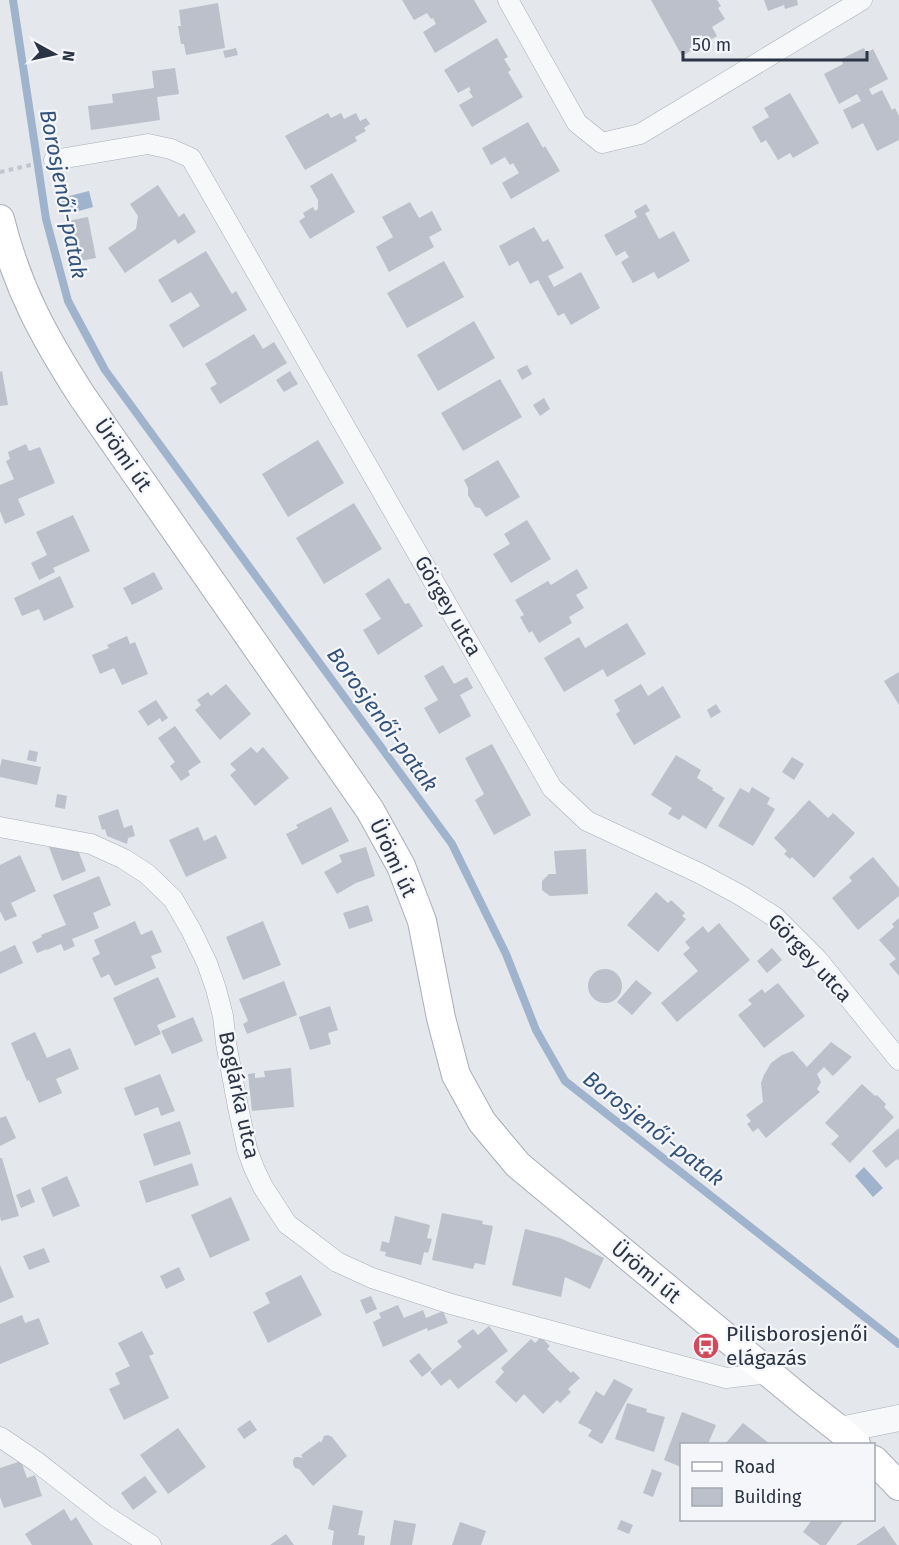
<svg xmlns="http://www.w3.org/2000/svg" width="899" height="1545" font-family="'Fira Sans',sans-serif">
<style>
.water{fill:#9fb4cc}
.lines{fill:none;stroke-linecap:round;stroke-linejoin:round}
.stream{stroke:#9fb4cc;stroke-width:8}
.building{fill:#bbc0ca}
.minor-casing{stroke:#a9aeb7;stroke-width:21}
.tertiary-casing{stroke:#a9aeb7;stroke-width:27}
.secondary-casing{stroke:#a9aeb7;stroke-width:30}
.path{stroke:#c2c5cb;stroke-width:4;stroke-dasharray:4.5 4.5;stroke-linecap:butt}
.minor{stroke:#f7f8fa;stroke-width:20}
.tertiary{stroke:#f7f8fa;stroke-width:26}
.secondary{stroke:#fff;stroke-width:28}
.labels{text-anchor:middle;stroke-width:4.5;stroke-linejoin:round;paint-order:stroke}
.street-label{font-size:21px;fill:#2b3445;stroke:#f4f6f9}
.poi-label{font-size:21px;fill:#2b3445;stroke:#f4f6f9;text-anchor:start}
.water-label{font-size:22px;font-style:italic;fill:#34527a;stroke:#f4f6f9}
</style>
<rect width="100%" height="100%" fill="#e4e7ec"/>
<path class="water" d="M89 191 93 207 65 215 61 198Z
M864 1167 883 1188 873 1197 855 1176Z"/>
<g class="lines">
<path class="stream" d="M13 0 46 219 68 301 105 370 452 844 506 954 536 1030 565 1081 899 1344"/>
</g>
<path class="building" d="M402 0H474L487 22 435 53 423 32 436 24 433 18 431 19 427 13 414 20Z
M651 0H717L721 6 718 8 725 19 712 27 717 36 682 56Z
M764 0H797L798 5 785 9 784 5 768 11Z
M218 3 225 48 186 55 184 44H181L178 26H181L179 10Z
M497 38 508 57 504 59 511 70 508 72 523 97 472 127 459 105 473 97 469 91 471 90 469 87 458 93 444 70Z
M236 48 238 55 225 58 223 51Z
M864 48 866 53 873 49 888 79 869 89 872 95 882 90 892 110 895 108 899 116V140L877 151 863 123 852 129 843 110 861 101 857 94 839 104 824 74 843 64 841 59Z
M175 68 179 94 157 97 160 120 91 130 88 106 113 103 112 94 154 88 152 71Z
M790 93 819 143 793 158 790 153 778 160 766 140 761 143 752 127 769 117 764 108Z
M328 113 331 118 341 113 344 119 356 113 360 121 366 118 370 124 364 128 366 131 355 137 357 141 305 170 285 136Z
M528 122 543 148 545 146 560 171 511 199 502 183 519 173 513 163 510 165 505 157 491 165 482 148Z
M332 173 355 212 310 239 299 221 305 217 303 213 313 207 315 211 318 209V200L310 186Z
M158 185 179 217 184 213 196 232 178 244 175 239 125 273 108 248 136 229 138 216 130 204Z
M410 202 419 218 432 211 442 230 429 237 434 247 389 272 376 247 393 237 382 217Z
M646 204 650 211 645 213 659 239 674 231 690 261 658 279 654 272 633 283 621 262 629 257 625 251 616 256 604 235 637 217 634 211Z
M88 217 96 258 74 262 67 221Z
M534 227 543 242 548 239 564 268 548 276 554 287 581 272 600 308 571 325 564 313 558 316 538 280 530 284 518 261 509 266 499 246Z
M206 251 232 294 236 291 247 310 183 348 169 325 200 306 191 292 172 303 158 280Z
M444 261 464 297 407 328 387 293Z
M474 321 495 358 438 391 417 355Z
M254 334 263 349 274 342 287 363 220 404 210 388 217 384 205 364Z
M527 365 532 374 522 380 517 370Z
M2 371 8 405 0 406V372Z
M290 371 298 384 284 392 276 380Z
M500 379 522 417 463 451 441 413Z
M544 398 550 409 540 416 533 405Z
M318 440 344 483 288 517 262 474Z
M26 444 29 451 40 447 55 483 18 499 25 515 5 524 0 511V485L14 479 6 461 10 459 8 452Z
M498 460 520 497 486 517 480 508 475 507 468 495V488L464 480Z
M354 503 382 549 324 584 296 538Z
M73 515 90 551 53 568 55 572 39 580 31 563 47 555 36 532Z
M527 520 551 559 511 583 493 554 510 544 504 534Z
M577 569 588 588 576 595 584 608 569 617 572 623 539 643 532 631 529 633 520 617 524 615 515 600 548 581 551 585Z
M154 572 163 589 132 605 123 588Z
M60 576 74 607 44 621 39 609 22 616 14 598Z
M389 578 405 604 409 603 423 626 378 655 363 630 381 619 365 594Z
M627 623 646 654 607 677 603 669 564 692 544 658 579 637 585 648Z
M127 636 130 644 135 642 148 674 122 685 114 668 100 674 92 655 109 648 107 645Z
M443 665 454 684 467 677 473 688 460 695 471 716 439 734 424 708 438 700 424 676Z
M899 672V705L884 681Z
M226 684 251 714 220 740 195 710 201 705 197 700 208 692 211 696Z
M641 684 648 696 663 686 681 717 634 745 616 714 620 711 614 700Z
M156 700 168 718 162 722 160 718 148 726 138 711Z
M716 704 721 712 711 718 707 710Z
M175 726 201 762 188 771 190 775 181 781 170 766 175 762 158 738Z
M492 744 531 815 494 835 475 800 484 794 465 758Z
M251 747 257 753 263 747 289 778 255 806 230 775 236 770 230 764Z
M29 750 38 752 36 762 27 760Z
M676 755 701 770 697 778 713 788 712 790 725 798 706 829 683 815 679 820 668 814 672 808 651 795Z
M792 757 804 764 794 780 782 772Z
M2 759 41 767 37 785 0 777V767Z
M752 787 770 798 767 804 775 809 753 846 718 826 740 788 749 793Z
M57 794 67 796 65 809 55 807Z
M809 800 828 818 833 813 855 833 814 878 792 857 790 859 784 854 787 851 774 838Z
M331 807 349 841 302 865 286 834 298 828 296 825Z
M118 809 124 828 132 825 135 836 128 838 127 844 107 836 105 829 102 830 98 816Z
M198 827 204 841 216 835 227 858 186 877 169 840Z
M49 847 78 850 86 871 62 881Z
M366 847 375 876 356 883 337 894 324 872 342 862 339 855Z
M586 849 588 894 550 896 542 890V881L549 874H556L554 851Z
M20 855 36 891 11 903 17 916 5 921 0 911V865Z
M873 857 899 888V896L858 930 832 898 852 881 849 877Z
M99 876 111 905 93 913 99 928 72 939 75 946 64 951 61 944 47 950V949L37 953 32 942 42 937 41 935 66 925 53 895Z
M656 892 668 903 671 900 685 913 682 916 686 919 658 952 627 925Z
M368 905 373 921 349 929 343 913Z
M899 918V976L889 964 896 959 879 940 894 927 892 924Z
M135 921 141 935 152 930 162 952 151 956 156 968 115 986 109 974 101 978 92 958 100 954 94 940Z
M263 921 281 965 243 980 226 937Z
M719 923 750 960 677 1022 661 1003 698 971 683 954 690 948 685 942 703 926 708 933Z
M15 945 23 963 0 974V952Z
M772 948 782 960 767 973 757 961Z
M588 986a17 17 0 1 1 34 0a17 17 0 1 1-34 0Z
M158 977 176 1017 157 1025 161 1034 135 1046 113 998Z
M636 980 652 993 632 1015 617 1002Z
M284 981 297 1015 247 1034 243 1024 248 1021 239 999Z
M778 983 805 1016 764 1048 738 1015 752 1004 748 1000 762 989 765 993Z
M330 1006 338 1030 328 1033 331 1044 310 1050 299 1017Z
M193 1017 203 1041 172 1054 161 1031Z
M35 1032 47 1058 70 1048 79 1069 56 1079 62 1093 39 1103 29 1080 27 1081 11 1043Z
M831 1042 852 1057 833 1076 824 1067 817 1074 821 1082 817 1089 820 1092 766 1138 758 1128 753 1132 747 1124 751 1121 746 1115 763 1102 761 1083 764 1075 771 1063 782 1055 793 1051 807 1067Z
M291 1068 294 1107 252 1111 248 1074 255 1073V1078L265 1077 264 1071Z
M160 1074 175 1111 161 1116 158 1107 135 1116 124 1088Z
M862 1084 875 1096 877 1095 886 1104 884 1107 894 1117 850 1163 831 1144 839 1136 825 1123Z
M6 1116 16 1138 0 1146V1118Z
M180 1121 191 1154 154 1166 143 1134Z
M899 1128V1161L897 1159 886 1168 872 1151Z
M0 1158H2L19 1216 1 1221 0 1216Z
M192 1163 199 1185 146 1203 139 1181Z
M67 1176 80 1206 53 1217 41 1188Z
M30 1189 35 1202 21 1208 16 1195Z
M231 1197 250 1240 210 1258 191 1215Z
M442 1213 483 1221 482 1224 493 1226 485 1265 475 1263 473 1269 432 1260Z
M395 1216 430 1225 427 1238 432 1239 428 1253 424 1252 421 1265 385 1256 386 1252 380 1251 382 1241 389 1243Z
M525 1229 560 1238 604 1258 590 1289 565 1277 561 1297 512 1285Z
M44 1248 50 1262 29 1270 23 1256Z
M0 1265 14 1297 0 1303Z
M179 1267 185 1280 166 1289 160 1276Z
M301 1275 322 1315 268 1343 253 1312 270 1303 265 1293Z
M371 1296 377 1309 366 1314 360 1300Z
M398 1305 404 1318 423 1310 426 1318 443 1311 448 1323 428 1331 427 1328 383 1347 373 1322 381 1318 379 1313Z
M22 1315 25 1323 39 1318 49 1344 0 1364V1324Z
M489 1326 508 1351 458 1389 450 1379 441 1386 430 1372 462 1347 457 1341 473 1329 478 1335Z
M142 1331 154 1354 149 1356 169 1398 124 1420 109 1389 120 1384 115 1373 130 1366 118 1343Z
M541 1337 550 1346 547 1349 571 1373 573 1371 580 1378 568 1389 571 1392 560 1403 557 1400 543 1414 524 1394 516 1403 495 1382 504 1372 501 1368 531 1339 535 1343Z
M419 1353 432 1369 422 1377 409 1361Z
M614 1379 633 1389 602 1444 588 1436 592 1430 578 1423 596 1391 604 1396Z
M627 1403 647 1409 646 1412 665 1417 654 1452 615 1439Z
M682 1412 716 1425 708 1444H681V1467L664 1460Z
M250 1420 257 1430 244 1439 237 1429Z
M743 1423 770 1444H725Z
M178 1428 206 1467 168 1494 140 1455Z
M328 1435 332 1437 347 1456 313 1486 299 1469 295 1468 293 1464V1460L295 1457H299L303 1458 301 1455 320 1441 321 1443 324 1436Z
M21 1461 27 1478 35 1475 42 1496 4 1508 0 1497V1468Z
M652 1469 662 1473 653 1497 643 1493Z
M145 1476 157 1492 133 1510 121 1493Z
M333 1505 363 1511 358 1535 365 1536 364 1545H332L334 1531 328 1529Z
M64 1509 71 1521 76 1517 93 1545H32L25 1534Z
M394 1520 416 1524 412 1545H390Z
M621 1520 633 1525 629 1534 617 1529Z
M812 1520H844L826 1545H820L803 1532Z
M460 1522 486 1531 481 1545H452Z
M884 1526 897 1545H856Z
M286 1534 294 1545H270Z"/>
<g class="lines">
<defs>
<path id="minor" d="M508 0 577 123 602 143 640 134 862 0
M54 160 148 144 171 149 191 158 552 788 587 821 699 873 740 895 775 917 818 960 899 1060
M0 827 91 844 124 859 147 874 173 899 191 930 207 963 216 989 223 1016 226 1043 238 1107 247 1149 254 1168 263 1187 287 1224 307 1239 337 1262 372 1278 451 1304 726 1378 770 1373
M0 1437 37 1462 106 1516 151 1545"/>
<path id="tertiary" d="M840 1430 899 1418"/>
<path id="secondary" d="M0 219C17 288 44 337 82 396L370 810 401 866 422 921 441 1018 456 1075 482 1122 518 1165 803 1401 840 1430 856 1444
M874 1460 899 1486"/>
</defs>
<use href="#minor" class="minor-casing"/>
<use href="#tertiary" class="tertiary-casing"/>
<use href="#secondary" class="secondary-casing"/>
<path class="path" d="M0 172 35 164"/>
<use href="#minor" class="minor"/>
<use href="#tertiary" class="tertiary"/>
<use href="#secondary" class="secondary"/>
</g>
<defs>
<symbol id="bus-disc" viewBox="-11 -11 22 22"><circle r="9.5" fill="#d1495b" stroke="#f4f6f9"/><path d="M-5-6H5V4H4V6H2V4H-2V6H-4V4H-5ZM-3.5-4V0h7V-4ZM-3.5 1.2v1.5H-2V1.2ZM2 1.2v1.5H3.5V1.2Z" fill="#fff"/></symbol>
</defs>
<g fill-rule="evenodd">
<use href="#bus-disc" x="691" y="1331" width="30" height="30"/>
</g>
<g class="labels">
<g class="street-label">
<text transform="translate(123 455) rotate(55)" y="7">Ürömi út</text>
<text transform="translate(448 606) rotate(60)" y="7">Görgey utca</text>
<text transform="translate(393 858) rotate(65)" y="7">Ürömi út</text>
<text transform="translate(810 958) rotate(47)" y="7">Görgey utca</text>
<text transform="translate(239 1095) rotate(78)" y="7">Boglárka utca</text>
<text transform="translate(646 1272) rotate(40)" y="7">Ürömi út</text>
</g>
<g class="poi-label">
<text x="726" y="1341">Pilisborosjenői<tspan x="726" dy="24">elágazás</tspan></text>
</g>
<g class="water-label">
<text transform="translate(64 194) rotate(79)" y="8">Borosjenői-patak</text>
<text transform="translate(383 719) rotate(54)" y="8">Borosjenői-patak</text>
<text transform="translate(654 1128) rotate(38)" y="8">Borosjenői-patak</text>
</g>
</g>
<rect x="680" y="1443" width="195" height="78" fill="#f4f6f9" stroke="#a4a8b1" stroke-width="1.5"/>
<rect x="692" y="1462" width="30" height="9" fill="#ffffff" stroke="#a4a8b1" stroke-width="1.5"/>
<text x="734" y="1473" font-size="18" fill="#2b3445">Road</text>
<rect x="692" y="1488" width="30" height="18" fill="#bbc0ca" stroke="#a4a8b1" stroke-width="1.5"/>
<text x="734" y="1503" font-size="18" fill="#2b3445">Building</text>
<g transform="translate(54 54) rotate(98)" stroke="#f4f6f9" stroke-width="4.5" paint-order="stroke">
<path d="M0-4.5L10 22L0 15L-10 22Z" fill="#2b3445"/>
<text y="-9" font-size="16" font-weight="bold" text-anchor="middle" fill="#2b3445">N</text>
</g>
<path d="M683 51v9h184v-9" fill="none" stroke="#2b3445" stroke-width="3"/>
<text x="692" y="51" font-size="18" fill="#2b3445" stroke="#f4f6f9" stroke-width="4.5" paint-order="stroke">50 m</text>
</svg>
